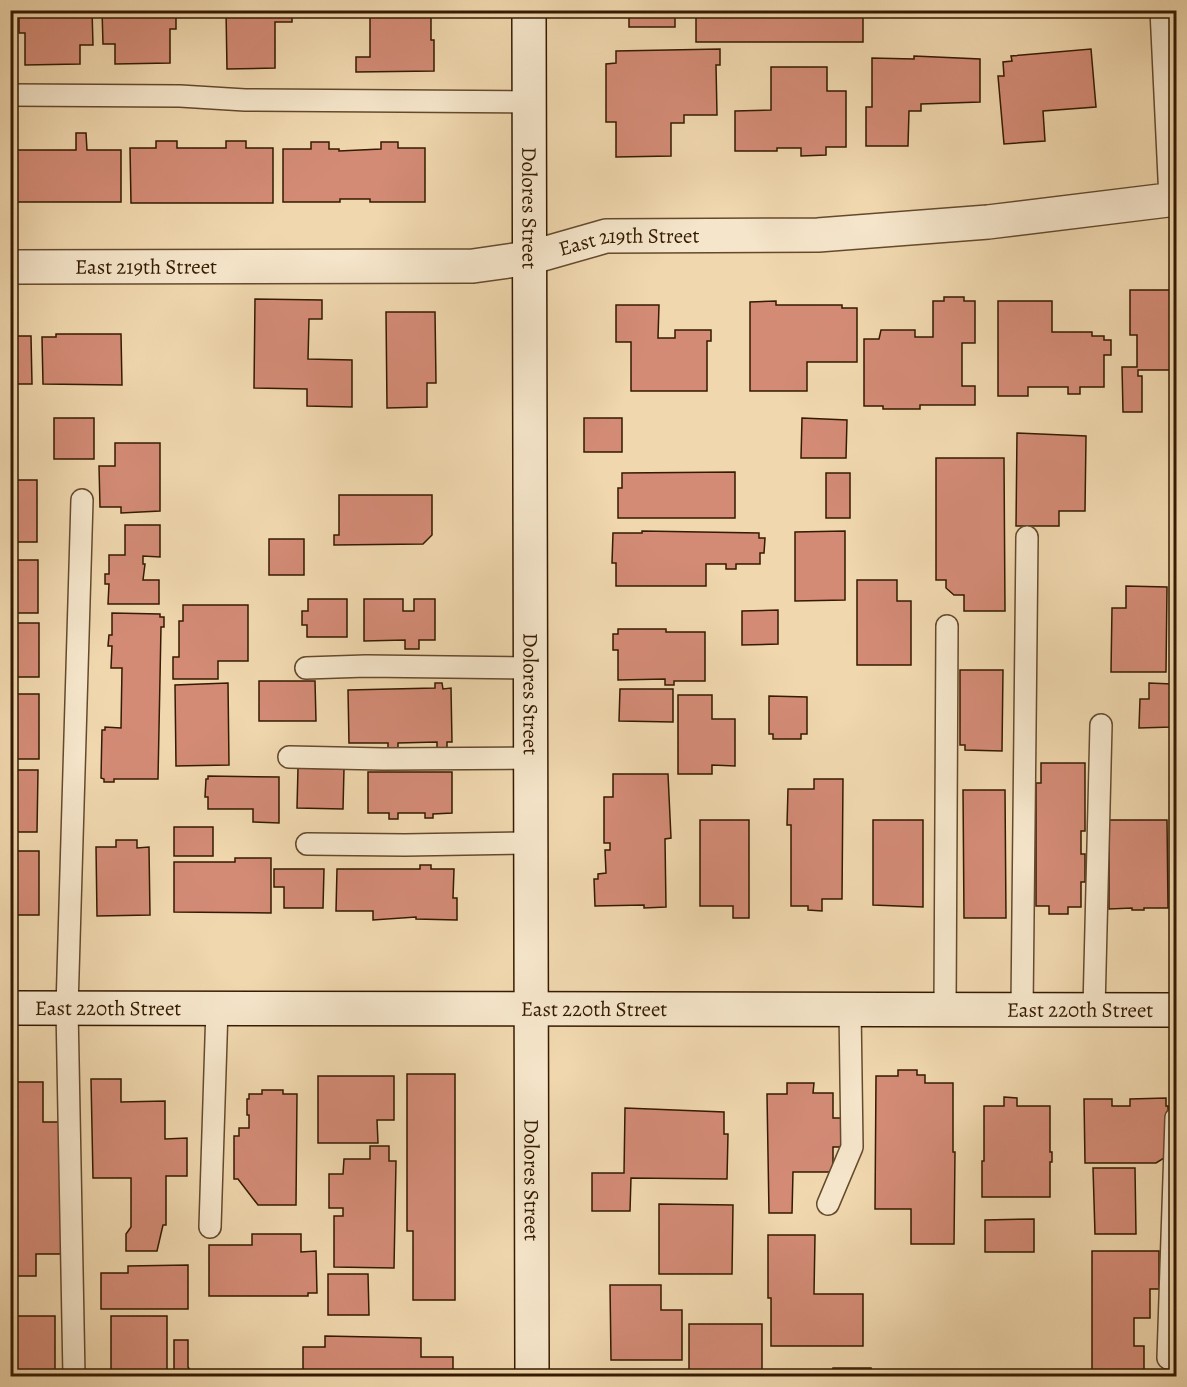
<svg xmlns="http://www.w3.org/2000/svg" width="1187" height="1387" font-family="Alegreya,serif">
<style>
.building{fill:#d38b76;stroke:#351b01;stroke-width:1.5}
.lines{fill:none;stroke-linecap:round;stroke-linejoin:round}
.lane-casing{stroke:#644a2c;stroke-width:24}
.street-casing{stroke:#644a2c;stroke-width:36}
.secondary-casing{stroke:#351b01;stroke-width:36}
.lane{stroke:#f5e5ca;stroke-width:21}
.street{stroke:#f5e5ca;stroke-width:33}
.secondary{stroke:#f5e5ca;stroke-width:33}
.labels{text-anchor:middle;stroke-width:4.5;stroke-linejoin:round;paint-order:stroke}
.street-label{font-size:21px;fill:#351b01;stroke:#f5e5ca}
</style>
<rect width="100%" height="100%" fill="#f0d7ae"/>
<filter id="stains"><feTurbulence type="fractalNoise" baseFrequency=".00333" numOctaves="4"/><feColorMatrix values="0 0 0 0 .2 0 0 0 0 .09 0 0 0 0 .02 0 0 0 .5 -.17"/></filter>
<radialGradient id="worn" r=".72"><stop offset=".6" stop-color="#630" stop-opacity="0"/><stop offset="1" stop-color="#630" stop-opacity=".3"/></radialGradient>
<path class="building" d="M19 10H92L93 45H80V64L25 65V33H19Z
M102 10H176V29H170V63L115 64V44H103Z
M226 10H292V22H275V68L227 69Z
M370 10H431V40H434V71L356 72V57H370Z
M629 10H675V27H629Z
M696 10H863V42H696Z
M720 49V65H716L717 115H684V123H671V156L616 157V122H606V64L616 63V51Z
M1091 49 1096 107 1043 111 1045 141 1004 144 998 76H1004L1003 62 1012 61 1011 56Z
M914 56 980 59V102L921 104V111H909L908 146H866V107H872V58L914 59Z
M771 67H827V91H846V147H826V155L801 156V148H777V151H735V111L771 110Z
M76 133H86L87 150H121V202H10V150H76Z
M156 141H177V148H226V141H246V148H273V203H131L130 148H156Z
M311 142H329V149H339V151L381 149V142H398V148H425V202H370V199H340V202H283V149H311Z
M1130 290H1170V321H1176V312V370H1138V376H1142V412H1123L1122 367H1137V335H1130Z
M944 297H964V301H975V343H962V386H975V405H920V409H883V406H864V339H879L881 330H915V337H933V301H944Z
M255 299 322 300V319H309L308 359 352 360V407L307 406V389L254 388Z
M776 301V305H842V308H857V362H807V391H750V302Z
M998 301H1052V332H1092V336H1104V340H1111V355H1104V387H1080V394H1068V387H1028V396H998Z
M616 305H659L658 338H675V330H711V341H707V391H631V342H616Z
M386 312H435L436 383H427V407L387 408Z
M56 334H121L122 385 43 384 42 337H56Z
M10 336H31L32 384H10Z
M54 418H94V459H54Z
M584 418H622V452H584Z
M802 418 847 420 846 458H801Z
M1017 433 1086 436 1085 511H1059V526H1016Z
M115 443H160V511L121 513V507H100L99 466H115Z
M936 458H1004L1005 611H964V595H954L946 588V580H936Z
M735 472V518H618V488H622V473Z
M826 473H850V518H826Z
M10 480H37V542H10Z
M339 495H432V535L423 544 334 545V535H339Z
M125 525H160V557L143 556V564H145L143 580H159V604H108L109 584H105V574H109V555H125Z
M642 531 759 533V538H765L764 553H760V564H736V569H726V564H706V586H616V563H612L613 533H642Z
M845 531V600L795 601V532Z
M269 539H304V575H269Z
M10 560H38V613H10Z
M857 580H897V601H911V665H857Z
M1126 586 1167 587 1166 672H1111L1112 608H1126Z
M308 599H347V637H307V625H302V611H308Z
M364 599H403V611H414V599H435V640H419V649H405V640L364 641Z
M183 605H248V661H218V679H173V657H179V621H183Z
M778 610V644L742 645V611Z
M112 613 160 614V617H164V627H161L158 779H114V782H104V779L101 778 102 730H105V727L121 728 122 668H111L112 646H108L109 635H112Z
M10 623H39V677H10Z
M618 629H666V632H705V681H674V685H665V679L618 680V650H613V634H618Z
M960 670H1003L1002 751 965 750V745H960Z
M259 681H315L316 721H259Z
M228 683 229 765 176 766 175 685Z
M435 683H442L443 689 451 688 452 742H447V748H437V742L398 743V748H388V743H349L348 690 435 688Z
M1149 683 1172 684V727L1139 728 1140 699H1149Z
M620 689H673V722L619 721Z
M10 694H39V759H10Z
M678 695H712V719H735V766L712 765V774H678Z
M769 696 807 697V734H801V739H773V734H769Z
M1041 763H1085V831H1081V854H1085V882H1081V907H1068V914H1049V906H1036V783H1041Z
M298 768 344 769 343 809 297 808Z
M10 770H38L37 832H10Z
M368 772H452V813L433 814V818H425V813H398V819H389V813H368Z
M613 774H668L671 838 665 839 666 907 644 908V905L595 906 594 879H598V874L606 873 605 850H610V843H604V797H613Z
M208 776 279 777V823L253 822V809H208V797H205L206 779H208Z
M814 779H843L842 899H822V911L808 910V906H791V825H787L788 789H814Z
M963 790H1005L1006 918H964Z
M700 820H749V918H733V906H700Z
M873 820H923V907L873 905Z
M1109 820H1167L1168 908H1144V910H1132V908L1109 909Z
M174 827H213V856H174Z
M116 840H137V848L149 847 150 915 97 916 96 847H116Z
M10 851H39V915H10Z
M235 858H271V913L174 912V862H235Z
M420 865H431V869H454L453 898H457V920L416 919V917L373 920V911H336L337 869H420Z
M274 869H324L323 908H284V887H274Z
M898 1070H917V1075H925V1083H953V1152H955L954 1244H911V1209H875L876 1076H898Z
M407 1074H455V1300H413V1231H407Z
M318 1076H394V1120H377L378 1143H318Z
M91 1079H121V1102L165 1101V1139L187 1138V1176H166V1225H163L157 1251H126V1234L131 1227V1178H93Z
M10 1082H43V1122H64V1254H36V1276H15V1253H10Z
M787 1083H814L813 1093H833V1118H845V1147H833V1172H793L792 1213H769L767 1094H787Z
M262 1090H283V1094H297L296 1205H258L238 1179H234V1136H239V1128H249V1115H247V1099H249V1094H262Z
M1004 1097 1017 1098V1106H1050V1152H1052V1162H1050V1197H982V1161H984V1106H1004Z
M1166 1098V1106H1168L1169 1155 1156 1163H1085L1084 1099H1112V1106H1130V1099Z
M625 1108 724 1112V1134H728L727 1179 631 1178 630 1211H592V1173H624Z
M370 1146H389V1161H396L394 1268 334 1267V1216H343V1208H329V1174H343L344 1159H370Z
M1093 1168H1135L1136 1234H1095Z
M659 1204 733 1205 732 1274H659Z
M1034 1219V1252H985V1220Z
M252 1234H301V1252L316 1251 317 1293H308V1296H209V1245H252Z
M768 1235H815L814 1294H863V1346H771V1298H768Z
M1092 1251H1159V1289H1150V1318H1134V1346H1144V1376H1092Z
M188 1265V1309H101V1273H128V1266Z
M328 1274H368L369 1315H328Z
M610 1285H661V1310H682V1360H611Z
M10 1316H55V1376H10Z
M111 1316H167V1376H111Z
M689 1324H762V1371H689Z
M325 1336 421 1338V1357H453V1376H303V1347H325Z
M174 1340H188V1367L194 1376H174Z
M833 1368H871V1376H833Z"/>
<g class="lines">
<defs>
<path id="lane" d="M10 95 180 96 245 100 529 102
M306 668 366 666 531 668
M289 757 383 759 531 758
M307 844 405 845 531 843
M945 1009 947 626
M1022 1009 1027 537
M1094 1009 1101 725
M828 1204 852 1147 850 1008
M210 1227 217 1008
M1168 1358 1176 1118
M74 1376 67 1008 82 500"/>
<g id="street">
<path id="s1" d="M10 267 473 266 529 258 606 236 818 235 988 222 1176 199 1167 10"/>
</g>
<g id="secondary">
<path id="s2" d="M529 10 532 1376"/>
<path id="s3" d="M10 1008 1176 1010"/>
</g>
</defs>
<use href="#lane" class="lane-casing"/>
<use href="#street" class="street-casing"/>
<use href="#secondary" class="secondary-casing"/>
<use href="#lane" class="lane"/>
<use href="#street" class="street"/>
<use href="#secondary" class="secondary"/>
</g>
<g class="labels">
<g class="street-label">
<text dy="7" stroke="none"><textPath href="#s2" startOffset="198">Dolores Street</textPath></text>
<text dy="7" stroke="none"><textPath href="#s1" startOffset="622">East 219th Street</textPath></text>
<text dy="7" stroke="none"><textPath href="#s1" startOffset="136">East 219th Street</textPath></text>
<text dy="7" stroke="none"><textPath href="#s2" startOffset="684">Dolores Street</textPath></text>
<text dy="7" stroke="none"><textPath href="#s3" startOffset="98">East 220th Street</textPath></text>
<text dy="7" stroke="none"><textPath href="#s3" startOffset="584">East 220th Street</textPath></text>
<text dy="7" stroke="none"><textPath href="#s3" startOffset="1070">East 220th Street</textPath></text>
<text dy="7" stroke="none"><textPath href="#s2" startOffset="1170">Dolores Street</textPath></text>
</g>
</g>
<rect width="1187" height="1387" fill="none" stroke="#f0d7ae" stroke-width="36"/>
<rect x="12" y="12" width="1163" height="1363" fill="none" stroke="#351b01" stroke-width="3"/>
<rect x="18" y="18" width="1151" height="1351" fill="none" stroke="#351b01" stroke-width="1.5"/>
<rect width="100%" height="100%" filter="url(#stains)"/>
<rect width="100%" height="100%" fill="url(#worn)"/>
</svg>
